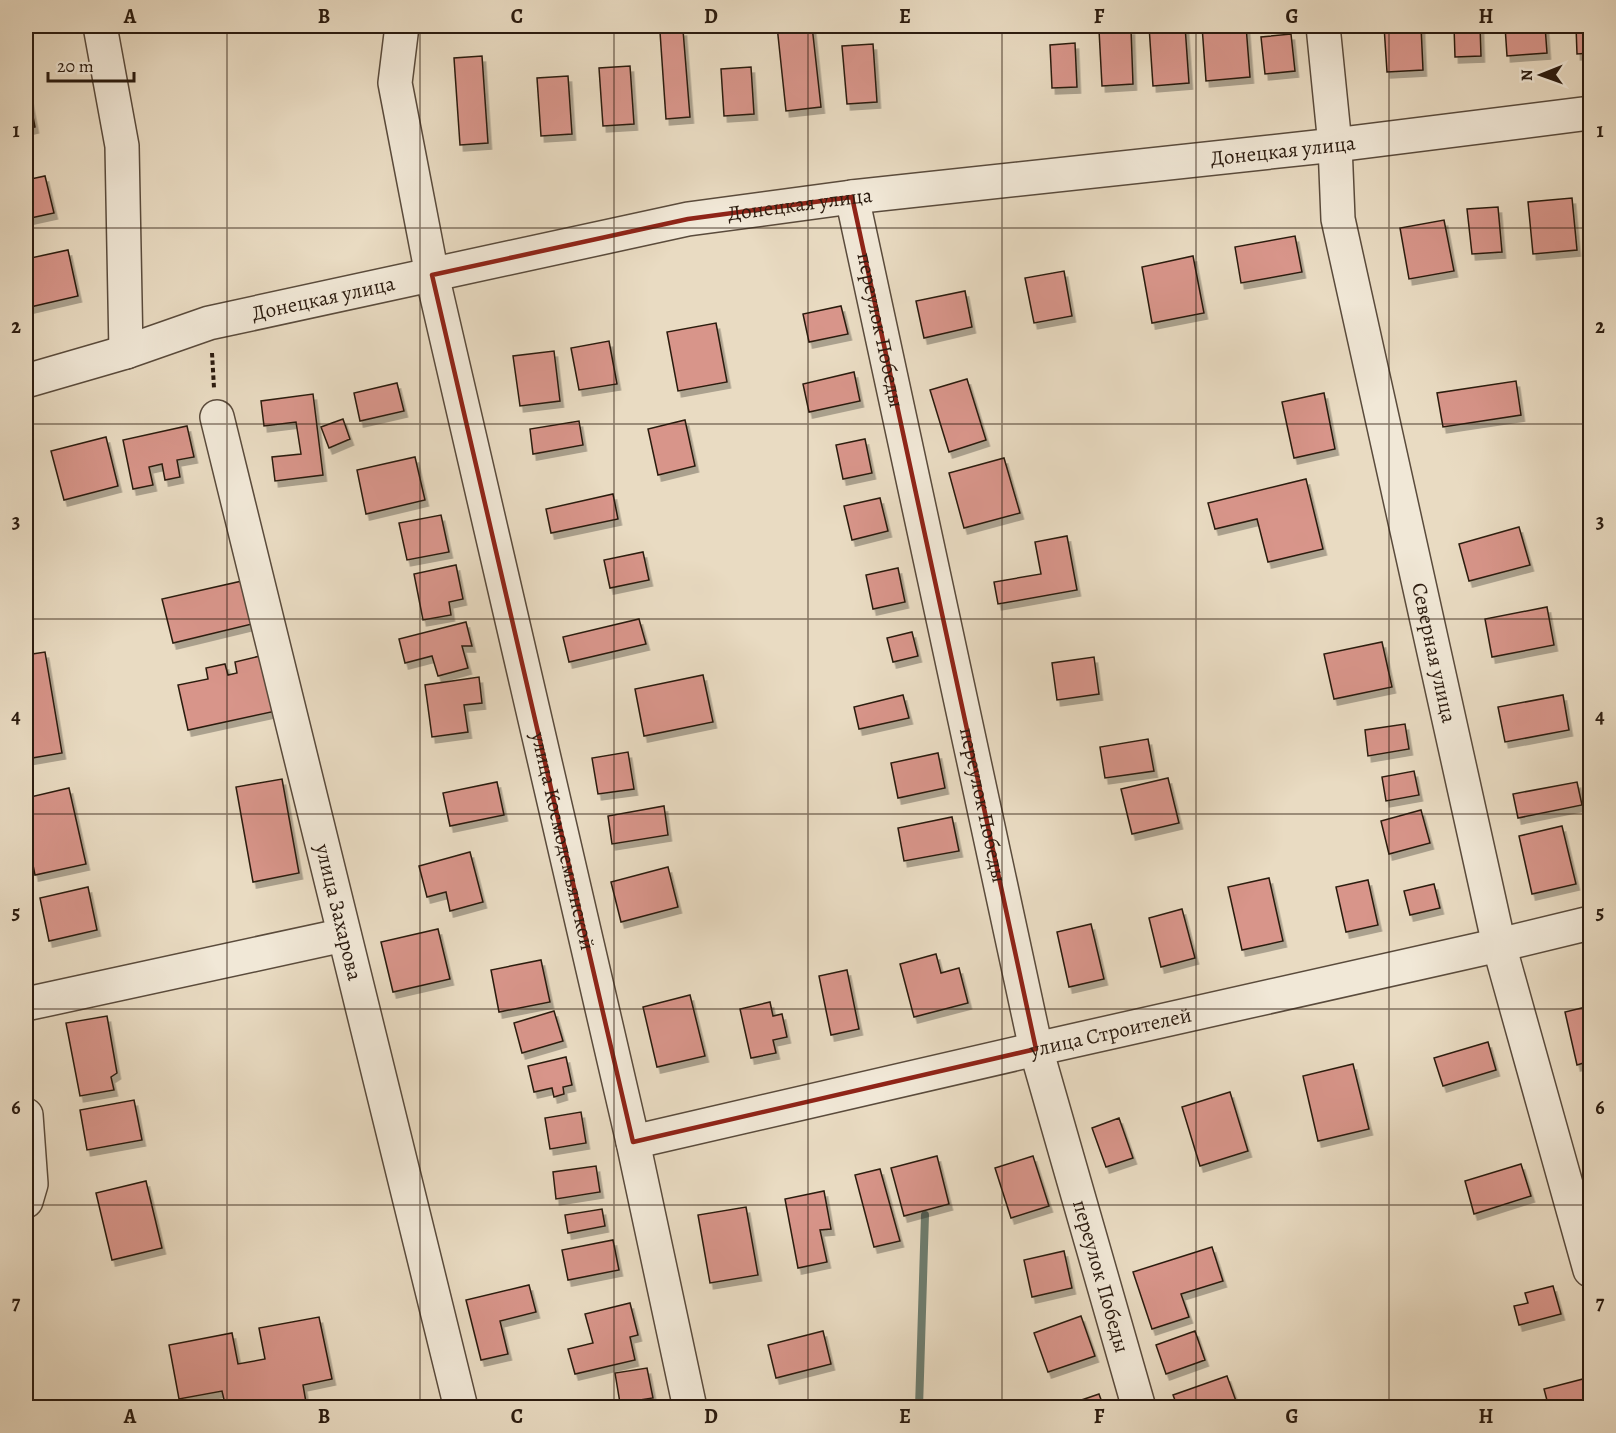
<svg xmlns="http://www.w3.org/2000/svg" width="1616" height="1433" font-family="Alegreya,serif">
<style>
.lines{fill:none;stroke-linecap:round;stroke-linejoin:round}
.stream{stroke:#6d7c6e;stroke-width:8}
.building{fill:#d8958a;stroke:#2b1b0f;stroke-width:1.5;filter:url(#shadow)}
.minor-casing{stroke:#5a4b3c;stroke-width:36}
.path{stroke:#2b1b0f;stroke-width:4;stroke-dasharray:4.5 3;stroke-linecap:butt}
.minor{stroke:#f1e8d7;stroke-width:33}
.marked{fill:none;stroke:#8f2418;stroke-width:4.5;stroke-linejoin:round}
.grid{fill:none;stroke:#2b1b0f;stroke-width:1.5;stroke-opacity:0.55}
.labels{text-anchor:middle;stroke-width:6;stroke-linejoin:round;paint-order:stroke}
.street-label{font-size:21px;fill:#2b1b0f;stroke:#f1e8d7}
.neatline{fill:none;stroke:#2b1b0f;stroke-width:2}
.grid-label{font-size:20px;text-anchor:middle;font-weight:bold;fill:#2b1b0f}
</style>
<defs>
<filter id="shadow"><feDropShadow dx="3.5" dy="6" stdDeviation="0" flood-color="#0004"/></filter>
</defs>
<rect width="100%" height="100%" fill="#e9dbc2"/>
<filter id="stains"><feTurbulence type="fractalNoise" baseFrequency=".00333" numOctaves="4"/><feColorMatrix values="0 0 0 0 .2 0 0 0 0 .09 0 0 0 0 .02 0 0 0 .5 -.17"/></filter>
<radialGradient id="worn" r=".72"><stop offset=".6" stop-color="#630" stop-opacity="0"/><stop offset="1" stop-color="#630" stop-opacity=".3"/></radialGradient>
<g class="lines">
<path class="stream" d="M919 1408 925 1215"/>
</g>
<path class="building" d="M777 26H812L821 107 786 111Z
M1149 26H1185L1189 83 1153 86Z
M1202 26H1246L1250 77 1206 81Z
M1384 26H1421L1423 70 1387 72Z
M1454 26H1480L1481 56 1455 57Z
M1505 26H1545L1547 53 1507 56Z
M1576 26H1590V53L1577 54Z
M1131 29 1133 84 1102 86 1099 30Z
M683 30 690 117 666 119 660 32Z
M1291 34 1295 71 1265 74 1261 37Z
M1075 43 1077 87 1052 88 1050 45Z
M873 44 877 102 847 104 842 46Z
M482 56 488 143 460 145 454 58Z
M630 66 634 124 603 126 599 68Z
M751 67 754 114 724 116 721 69Z
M568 76 572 134 541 136 537 78Z
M26 81 35 127 26 129Z
M45 176 54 213 26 219V180Z
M1572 198 1577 250 1533 254 1528 202Z
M1498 207 1502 252 1472 254 1467 209Z
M1444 220 1454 271 1409 279 1400 228Z
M1295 236 1302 272 1241 283 1235 247Z
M68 250 78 296 26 308V259Z
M1193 256 1204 313 1152 323 1142 267Z
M1064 271 1072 316 1034 323 1025 278Z
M965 291 972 327 924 338 916 301Z
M841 306 848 334 809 342 803 314Z
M716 323 727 382 678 391 667 332Z
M609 341 617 384 579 390 571 348Z
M554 351 560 401 520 406 513 356Z
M854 372 860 401 809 412 803 384Z
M967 379 986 440 949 452 930 390Z
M1516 381 1521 415 1443 427 1437 393Z
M397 383 404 411 360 421 354 393Z
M1324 393 1335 449 1294 458 1282 402Z
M313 394 323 475 275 481 272 457 301 454 296 422 264 426 261 401Z
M343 419 350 439 329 448 321 427Z
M685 420 695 466 658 475 648 429Z
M579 421 583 445 533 454 530 429Z
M187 426 194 457 177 460 180 477 165 480 162 464 149 467 153 485 133 489 123 440Z
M106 437 118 486 64 500 51 451Z
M865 439 872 473 843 479 836 445Z
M415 457 425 500 366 514 357 470Z
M1004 458 1020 513 964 528 949 473Z
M1306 479 1323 549 1268 562 1257 519 1215 529 1208 503Z
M613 494 618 519 551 533 546 509Z
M880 498 888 531 852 540 844 506Z
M441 515 449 552 407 560 399 523Z
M1519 527 1530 565 1469 581 1459 544Z
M1067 536 1077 590 998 604 994 582 1041 574 1035 542Z
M643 552 649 580 610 588 604 560Z
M456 565 463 599 449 602 451 615 423 620 414 574Z
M898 568 905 602 873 609 866 575Z
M242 581 252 624 173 643 162 599Z
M1547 607 1554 645 1492 657 1485 619Z
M639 619 646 644 569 662 563 637Z
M466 622 472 646H462L468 668 438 676 432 656 405 663 399 639Z
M912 632 918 656 893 662 887 638Z
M1382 642 1392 687 1334 699 1324 654Z
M45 652 62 753 26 759V655Z
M264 655 276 711 188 730 178 685 208 679 206 668 225 664 228 675 237 673 235 662Z
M1094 657 1099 694 1057 700 1052 663Z
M703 675 713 722 644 736 635 689Z
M479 677 482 703 464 705 468 732 432 737 425 685Z
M903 695 909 718 859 729 854 707Z
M1563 695 1569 730 1505 742 1498 707Z
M1405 724 1409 749 1368 756 1365 730Z
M1148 739 1154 771 1105 778 1100 747Z
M628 752 634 789 598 794 592 758Z
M938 753 945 788 898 798 891 763Z
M1414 771 1419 795 1386 801 1382 777Z
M1168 778 1179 823 1132 834 1121 789Z
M282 779 299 873 253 882 236 787Z
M497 782 504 815 450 826 443 793Z
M1577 782 1582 805 1518 818 1513 794Z
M69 788 86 864 35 875 26 831V798Z
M664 806 668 835 612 844 608 816Z
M1421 810 1430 843 1389 854 1381 821Z
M952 817 959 851 904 861 898 828Z
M1562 826 1576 884 1532 894 1519 836Z
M470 852 483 902 450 911 446 892 427 897 419 866Z
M668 867 678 907 621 922 611 882Z
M1269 878 1283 941 1242 950 1228 887Z
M1368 880 1378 925 1346 932 1336 887Z
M1434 884 1440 908 1410 915 1404 891Z
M88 887 97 930 49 941 40 898Z
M1182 909 1195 958 1161 967 1149 918Z
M1091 924 1104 979 1069 987 1057 932Z
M438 929 450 979 393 992 381 942Z
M936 954 941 973 959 968 968 1003 914 1017 900 964Z
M541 960 550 1002 499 1012 491 970Z
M847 970 859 1029 831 1035 819 976Z
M690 995 705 1056 657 1067 643 1007Z
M770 1002 773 1016 782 1014 787 1037 773 1040 776 1053 751 1058 740 1009Z
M1590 1006V1061L1577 1065 1565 1012Z
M554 1011 563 1041 522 1053 514 1023Z
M107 1016 117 1073 111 1077 114 1090 80 1096 66 1023Z
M1488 1042 1496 1070 1443 1086 1434 1058Z
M566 1057 572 1085 563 1087 564 1094 554 1097 552 1088 534 1092 528 1066Z
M1353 1064 1369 1129 1318 1141 1303 1076Z
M1230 1092 1248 1151 1200 1166 1182 1107Z
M134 1100 142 1140 87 1150 80 1110Z
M581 1112 586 1143 550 1149 545 1118Z
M1119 1118 1133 1158 1106 1167 1092 1128Z
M937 1156 949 1204 904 1216 891 1168Z
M1033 1156 1049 1206 1011 1218 995 1168Z
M1521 1164 1531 1196 1474 1214 1465 1181Z
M596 1166 600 1192 556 1199 553 1172Z
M880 1169 900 1241 874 1247 855 1175Z
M146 1181 162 1248 112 1260 96 1193Z
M824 1191 831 1229 820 1230 827 1262 798 1268 785 1199Z
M746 1207 758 1275 710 1283 698 1215Z
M602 1209 605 1226 568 1233 565 1215Z
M613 1240 619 1270 568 1280 562 1250Z
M1212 1247 1223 1281 1181 1294 1189 1317 1152 1329 1133 1272Z
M1064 1251 1072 1288 1032 1297 1024 1260Z
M529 1285 536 1312 500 1321 508 1354 481 1360 466 1300Z
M1553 1286 1561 1314 1519 1325 1514 1306 1528 1303 1525 1293Z
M630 1303 638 1335 630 1337 635 1360 575 1374 568 1349 593 1343 585 1314Z
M1081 1316 1095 1356 1048 1372 1034 1333Z
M319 1317 332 1379 303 1385 307 1408H226L222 1391 179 1399 169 1345 232 1333 238 1364 265 1359 259 1328Z
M823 1331 831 1364 776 1378 768 1345Z
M1195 1331 1205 1360 1166 1374 1156 1345Z
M647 1368 653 1398 620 1403 615 1373Z
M1227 1376 1236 1401 1217 1408H1178L1173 1395Z
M1583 1379 1590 1408H1549L1544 1389Z
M1099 1394 1104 1408H1058Z"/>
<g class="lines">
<defs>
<g id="minor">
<path d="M100 26 122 146 126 352"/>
<path id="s1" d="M402 26 395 83 432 275 633 1142 690 1408"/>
<path id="s2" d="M1323 26 1335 145 1338 219 1499 945 1590 1270"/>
<path id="s3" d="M852 197 1036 1049 1139 1408"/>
<path id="s4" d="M26 381 126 352 209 323 688 219 852 197 1335 145 1590 113"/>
<path id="s5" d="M217 417 461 1408"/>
<path d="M26 1004 344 935"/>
<path d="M26 1115 31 1184 26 1201"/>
<path id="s6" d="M633 1142 1036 1049 1499 945 1590 923"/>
</g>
</defs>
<use href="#minor" class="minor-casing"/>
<path class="path" d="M212 353 214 388"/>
<use href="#minor" class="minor"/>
</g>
<path class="marked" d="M852 197 1036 1049 633 1142 432 275 688 219Z"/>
<path class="grid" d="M227 26V1408M420 26V1408M614 26V1408M808 26V1408M1002 26V1408M1196 26V1408M1389 26V1408M26 228H1590M26 424H1590M26 619H1590M26 814H1590M26 1009H1590M26 1205H1590"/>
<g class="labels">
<g class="street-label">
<text dy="7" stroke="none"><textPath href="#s4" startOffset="1281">Донецкая улица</textPath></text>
<text dy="7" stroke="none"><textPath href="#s4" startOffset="795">Донецкая улица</textPath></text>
<text dy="7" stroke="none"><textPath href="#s4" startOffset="309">Донецкая улица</textPath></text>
<text dy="7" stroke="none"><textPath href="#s3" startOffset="136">переулок Победы</textPath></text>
<text dy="7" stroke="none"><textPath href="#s2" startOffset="638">Северная улица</textPath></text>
<text dy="7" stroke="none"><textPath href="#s3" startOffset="622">переулок Победы</textPath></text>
<text dy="7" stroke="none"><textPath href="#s1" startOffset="834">улица Космодемьянской</textPath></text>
<text dy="7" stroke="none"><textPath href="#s5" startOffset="510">улица Захарова</textPath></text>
<text dy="7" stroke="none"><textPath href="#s6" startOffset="490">улица Строителей</textPath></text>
<text dy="7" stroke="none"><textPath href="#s3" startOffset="1108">переулок Победы</textPath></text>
</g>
</g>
<rect width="1616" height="1433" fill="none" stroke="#e9dbc2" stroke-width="66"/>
<g transform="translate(1541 75) rotate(269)" stroke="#f1e8d7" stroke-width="4.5" paint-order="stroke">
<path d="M0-4.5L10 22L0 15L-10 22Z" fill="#2b1b0f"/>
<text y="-9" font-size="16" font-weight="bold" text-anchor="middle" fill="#2b1b0f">N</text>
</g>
<path d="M48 72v9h86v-9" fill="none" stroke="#2b1b0f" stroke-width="3"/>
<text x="57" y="72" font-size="18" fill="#2b1b0f" stroke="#f1e8d7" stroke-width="4.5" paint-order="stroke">20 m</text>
<rect x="33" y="33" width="1550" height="1367" class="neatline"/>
<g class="grid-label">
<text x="130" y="23">A</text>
<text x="324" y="23">B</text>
<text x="517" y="23">C</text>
<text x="711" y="23">D</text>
<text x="905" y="23">E</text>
<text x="1099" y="23">F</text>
<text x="1292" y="23">G</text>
<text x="1486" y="23">H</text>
<text x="16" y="137">1</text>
<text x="1600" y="137">1</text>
<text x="16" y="333">2</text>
<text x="1600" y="333">2</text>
<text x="16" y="528">3</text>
<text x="1600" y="528">3</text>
<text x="16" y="723">4</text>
<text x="1600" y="723">4</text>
<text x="16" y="919">5</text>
<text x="1600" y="919">5</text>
<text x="16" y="1114">6</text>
<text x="1600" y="1114">6</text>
<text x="16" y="1309">7</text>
<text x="1600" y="1309">7</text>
<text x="130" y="1423">A</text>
<text x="324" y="1423">B</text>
<text x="517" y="1423">C</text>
<text x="711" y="1423">D</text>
<text x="905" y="1423">E</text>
<text x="1099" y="1423">F</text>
<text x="1292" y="1423">G</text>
<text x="1486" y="1423">H</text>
</g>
<rect width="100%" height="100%" filter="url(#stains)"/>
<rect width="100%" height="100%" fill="url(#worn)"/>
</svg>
